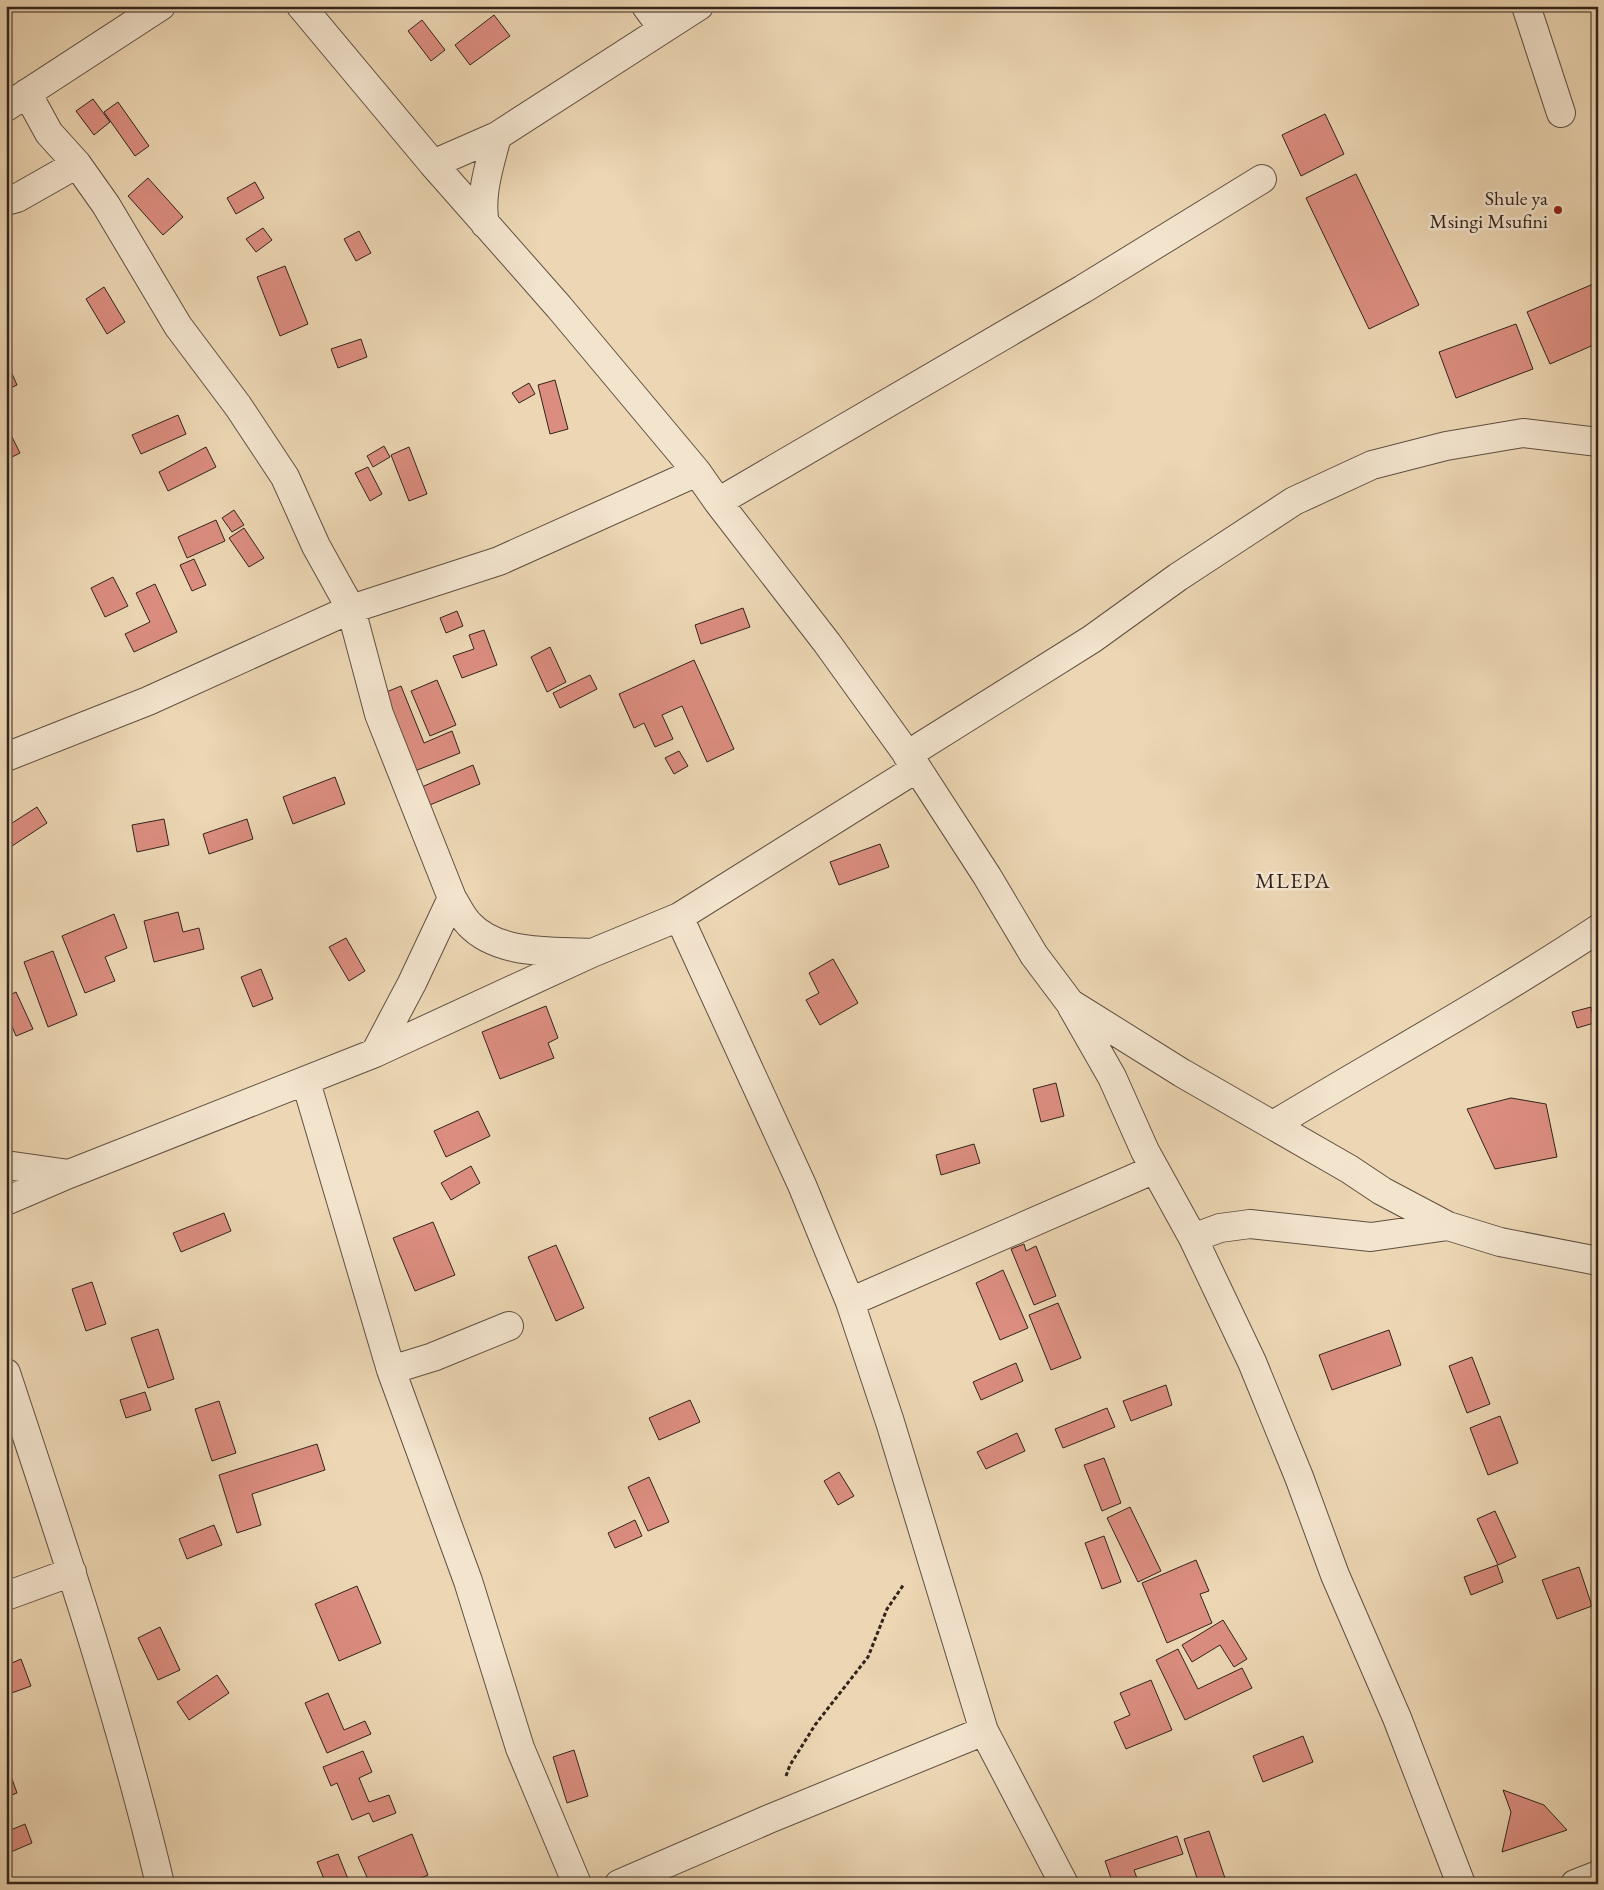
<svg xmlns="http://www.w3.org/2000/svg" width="1604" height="1890" font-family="'EB Garamond',serif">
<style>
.building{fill:#db8d7f;stroke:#32241d}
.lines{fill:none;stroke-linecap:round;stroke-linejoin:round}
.minor-casing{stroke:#605042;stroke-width:30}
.path{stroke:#32241d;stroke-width:3;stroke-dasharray:4 2.5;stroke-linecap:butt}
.minor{stroke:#f3e4ce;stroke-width:28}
.poi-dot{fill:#8f2418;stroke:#f3e4ce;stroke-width:2}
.labels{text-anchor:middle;stroke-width:5;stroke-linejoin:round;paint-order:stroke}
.poi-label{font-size:20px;fill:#32241d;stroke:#f3e4ce;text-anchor:end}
.quarter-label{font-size:22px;letter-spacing:1px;fill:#32241d;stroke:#f3e4ce}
</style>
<rect width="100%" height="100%" fill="#ecd6b3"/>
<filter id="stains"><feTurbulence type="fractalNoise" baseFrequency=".004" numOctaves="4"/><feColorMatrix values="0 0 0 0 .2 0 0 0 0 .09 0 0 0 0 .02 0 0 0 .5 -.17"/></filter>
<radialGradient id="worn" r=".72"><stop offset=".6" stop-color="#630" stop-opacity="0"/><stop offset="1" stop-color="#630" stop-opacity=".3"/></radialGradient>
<path class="building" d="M540 6H551L545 12Z
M494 15 510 36 470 65 455 45Z
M422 20 445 50 431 61 408 31Z
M93 99 110 122 94 135 76 111Z
M118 102 149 146 135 156 104 112Z
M1325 114 1344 154 1301 176 1282 135Z
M1356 174 1419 305 1369 329 1306 198Z
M148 178 183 217 163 235 128 196Z
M255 182 264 198 236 214 227 198Z
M263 228 272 240 256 252 246 239Z
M359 231 371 253 356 261 344 239Z
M285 266 308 324 280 336 257 277Z
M1598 282V343L1550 364 1527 312Z
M104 287 125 322 107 334 86 299Z
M1516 324 1533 369 1456 398 1439 352Z
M361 339 367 357 338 368 331 349Z
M6 360 17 385 6 390Z
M555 380 568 429 550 434 538 385Z
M529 383 535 394 519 403 512 393Z
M178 415 186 434 141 454 132 435Z
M7 427 20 453 6 460V428Z
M384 446 390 457 373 467 367 456Z
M206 447 216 467 168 491 159 472Z
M409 447 427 494 409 501 391 455Z
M368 467 382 494 370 501 355 473Z
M234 510 244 525 232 532 222 518Z
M216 520 225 541 187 558 178 537Z
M244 528 264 558 249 567 229 538Z
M194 559 206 585 192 591 180 565Z
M113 577 128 606 105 617 91 588Z
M155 584 177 632 134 652 125 634 150 622 136 593Z
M743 608 750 627 701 644 695 625Z
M457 611 463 626 446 633 440 618Z
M484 630 497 665 462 678 453 656 474 649 469 635Z
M550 647 566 682 547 692 531 657Z
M694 660 734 749 707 762 682 706 662 715 673 739 655 747 644 723 634 728 619 694Z
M590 675 597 689 560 708 553 693Z
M437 680 456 725 430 736 411 691Z
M401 686 424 743 452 731 460 753 410 773 379 695Z
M679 751 688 766 674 774 665 758Z
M473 765 480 784 425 807 417 789Z
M335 777 345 804 293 824 283 797Z
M37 807 47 823 6 850V820L9 825Z
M164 819 169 845 137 852 132 825Z
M247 819 253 839 209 854 203 834Z
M880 844 889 867 839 885 830 862Z
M178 912 183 932 199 928 204 949 154 962 144 921Z
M114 914 127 948 105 957 115 981 85 993 62 936Z
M346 938 365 971 349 981 329 947Z
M53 951 77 1015 48 1027 24 962Z
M833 959 858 1003 820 1025 806 1000 819 993 809 973Z
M261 969 273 999 253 1007 241 977Z
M16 992 33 1029 16 1036 6 1012V997Z
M546 1006 558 1038 548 1043 554 1058 500 1079 482 1032Z
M1591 1007 1594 1023 1577 1028 1572 1012Z
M1056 1083 1064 1116 1041 1122 1033 1089Z
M1511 1098 1546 1104 1557 1157 1495 1169 1467 1109Z
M478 1111 490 1136 446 1157 434 1131Z
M974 1144 980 1163 941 1175 936 1155Z
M471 1166 480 1183 451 1200 441 1183Z
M224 1213 231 1231 181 1252 173 1233Z
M433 1222 455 1275 415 1291 393 1238Z
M1024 1244 1026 1251 1036 1246 1056 1296 1034 1305 1011 1249Z
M556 1245 584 1308 556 1321 528 1257Z
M1003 1270 1028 1328 1000 1340 976 1283Z
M92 1282 106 1324 86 1331 72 1289Z
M1058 1303 1081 1358 1051 1370 1029 1315Z
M158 1329 174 1379 148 1388 131 1338Z
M1389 1330 1401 1365 1332 1390 1319 1355Z
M1472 1357 1490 1404 1467 1413 1449 1366Z
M1016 1363 1023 1381 981 1400 973 1382Z
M1166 1385 1172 1405 1131 1421 1123 1401Z
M145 1392 151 1410 126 1418 120 1400Z
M690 1400 700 1422 659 1440 649 1418Z
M219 1401 236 1453 212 1461 195 1409Z
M1107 1408 1115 1427 1063 1448 1055 1429Z
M1500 1416 1518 1463 1488 1475 1470 1428Z
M1017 1433 1025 1451 986 1469 977 1452Z
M317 1444 325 1470 252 1494 261 1525 237 1533 219 1475Z
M1104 1458 1121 1503 1102 1511 1084 1465Z
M839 1472 854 1496 838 1505 824 1481Z
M649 1477 669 1522 648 1531 628 1487Z
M1130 1507 1161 1571 1138 1582 1107 1518Z
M1495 1511 1516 1557 1498 1565 1477 1519Z
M635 1520 642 1536 615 1548 608 1533Z
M214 1525 222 1545 187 1559 179 1539Z
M1104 1536 1121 1582 1102 1589 1085 1543Z
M1196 1560 1209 1591 1200 1594 1212 1623 1167 1643 1142 1583Z
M1497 1565 1503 1582 1471 1595 1464 1577Z
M1579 1567 1592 1606 1557 1619 1542 1580Z
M357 1586 381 1643 339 1661 315 1604Z
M1223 1620 1247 1659 1234 1667 1220 1645 1192 1662 1182 1645Z
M160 1627 180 1670 158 1680 138 1638Z
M6 1647 12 1663 21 1659 31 1686 6 1695Z
M1178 1649 1198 1689 1242 1668 1252 1688 1185 1720 1156 1660Z
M217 1675 229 1693 189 1720 177 1702Z
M1151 1680 1172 1730 1126 1749 1114 1722 1130 1715 1120 1693Z
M328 1693 344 1730 365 1721 371 1734 327 1753 305 1703Z
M1598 1722V1736L1594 1723Z
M1303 1736 1313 1762 1263 1782 1253 1756Z
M574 1750 588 1796 567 1803 553 1757Z
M363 1751 372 1772 359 1778 369 1802 389 1795 396 1813 373 1822 369 1813 352 1820 337 1783 331 1786 323 1767Z
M6 1762 17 1793 6 1797Z
M1503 1790 1544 1805 1567 1830 1502 1852 1511 1812Z
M25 1824 32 1843 6 1854V1832Z
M1209 1831 1227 1884H1199L1184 1839Z
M412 1834 428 1875 406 1884H370L358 1857Z
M1177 1836 1183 1854 1134 1870 1139 1884H1113L1105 1861Z
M338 1854 350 1884H326L317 1862Z"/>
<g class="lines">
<defs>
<path id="minor" d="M301 6 433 164 559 307 697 472 718 502 827 643 917 768 987 876 1034 955 1070 1003 1182 1073 1349 1169 1382 1191 1448 1226 1500 1242 1598 1261
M646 6 663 29
M1526 6 1561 113
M27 93 49 133 77 164 106 205 178 326 238 406 285 477 316 546 351 609 379 714 452 898 412 983 375 1053
M6 107 161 6
M433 164 497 136 699 6
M6 201 17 198 77 164
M485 224C479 195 490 164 497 136
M718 502 1083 289 1262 179
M907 755 1092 639 1178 577 1294 501 1372 465 1446 446 1523 433 1598 442
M6 757 148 701 351 609 499 561 697 472
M452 898C457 906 462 917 469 924 498 955 551 951 590 953
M679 917 802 1185 850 1302 890 1422 984 1731 1064 1884
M1072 1007 1112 1077 1145 1151 1193 1238 1252 1362 1299 1477 1335 1575 1397 1718 1461 1884
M306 1082 391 1370 468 1581 520 1748 577 1884
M1273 1125C1381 1060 1492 999 1598 929
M6 1165 69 1174
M6 1201 69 1174 375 1053 592 953 679 917 917 768
M1193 1238 1220 1228 1250 1224 1371 1237 1448 1226
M850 1302 1155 1169
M391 1370 433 1357 509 1326
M6 1373C62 1542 119 1711 160 1884
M6 1596 72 1572
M619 1884 769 1819 984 1731
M1575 1884 1598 1875"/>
</defs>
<use href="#minor" class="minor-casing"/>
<path class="path" d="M786 1776 790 1765 815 1725 868 1657 887 1609 904 1584"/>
<use href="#minor" class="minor"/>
</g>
<circle class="poi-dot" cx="1558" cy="210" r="5"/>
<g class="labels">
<g class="poi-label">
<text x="1548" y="205">Shule ya<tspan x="1548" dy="23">Msingi Msufini</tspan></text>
</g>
<g class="quarter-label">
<text x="1293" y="888">MLEPA</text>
</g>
</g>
<rect width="1604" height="1890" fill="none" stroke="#ecd6b3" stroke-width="25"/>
<rect x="8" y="8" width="1589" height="1875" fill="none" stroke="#32241d" stroke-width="2.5"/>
<rect x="12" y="12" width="1579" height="1865" fill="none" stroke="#32241d"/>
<rect width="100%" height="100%" filter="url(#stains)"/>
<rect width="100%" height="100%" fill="url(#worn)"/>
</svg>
